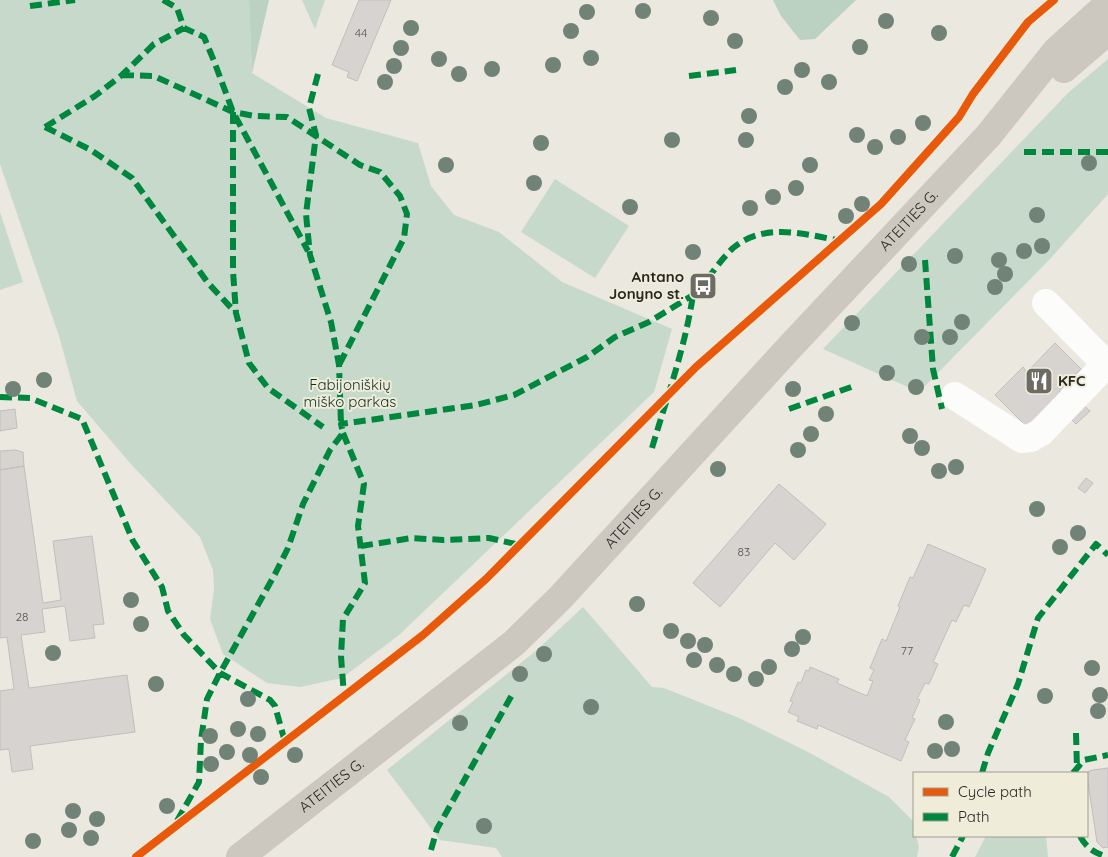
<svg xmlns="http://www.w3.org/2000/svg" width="1108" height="857" font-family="Quicksand,sans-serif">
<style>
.green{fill:#c6d9ca}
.forest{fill:#bbd1c1}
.building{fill:#d6d3d1;stroke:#c1bebc}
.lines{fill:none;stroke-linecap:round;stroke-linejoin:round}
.minor{stroke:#fcfcfa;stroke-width:28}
.major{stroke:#ccc8bf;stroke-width:28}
.quiet{stroke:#00873e;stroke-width:6;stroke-dasharray:12 6;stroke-linecap:butt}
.cycleway-casing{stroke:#efecda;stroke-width:11}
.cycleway{stroke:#e8590c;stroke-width:8}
.tree{fill:#708376}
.labels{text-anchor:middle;stroke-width:4;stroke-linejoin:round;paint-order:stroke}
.number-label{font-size:12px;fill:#55544f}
.street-label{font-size:15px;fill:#282721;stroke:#efecda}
.poi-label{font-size:15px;font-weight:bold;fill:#282721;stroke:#efecda;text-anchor:end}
.park-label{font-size:15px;fill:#0c3121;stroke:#efecda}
</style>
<rect width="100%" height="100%" fill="#eae8df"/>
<path class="green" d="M0 0H249L252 73 326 118 418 143 431 186 454 215 499 232 562 282 672 329 654 392 399 635 342 678 300 687 267 683 223 654 210 619 214 589 213 570 200 537 130 463 77 401 59 336 0 164Z
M302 0H325L315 29Z
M1108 59V194L1050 259 919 392 823 349 1068 93Z
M555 179 629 226 595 278 521 232Z
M0 212 23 282 0 290Z
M583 607 652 687 664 688 739 718 808 752 889 797 913 821 914 836H916L919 846 917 857H502L496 848 440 840 387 770 537 650Z
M986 836H1046L1048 857H975Z"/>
<path class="forest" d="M249 0H269L252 73Z
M773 0H856L815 39 800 40 781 16Z"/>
<path class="building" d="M359 0H391L357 81 347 77 349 72 332 65Z
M1055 343 1081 369 1059 391 1062 394 1028 428 995 395 1023 367 1027 372Z
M1084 406 1090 411 1076 424 1071 419Z
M15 409 17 428 0 431V411Z
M15 450 23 452 24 466 0 470V451Z
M24 466 43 603 61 600 53 541 92 536 104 624 93 625 95 638 70 641 65 606 42 609 45 632 21 635 29 688 127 675 135 732 30 746 33 769 12 772 9 749 0 750V691L14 689 7 637 0 638V470Z
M1086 478 1093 483 1085 493 1078 488Z
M779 484 826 524 794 560 775 543 720 607 693 583Z
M928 544 986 569 969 607 964 605 956 622 952 620 933 662 938 664 929 684 925 683 917 699 920 700 912 718 915 719 905 740 909 742 901 761 818 725 817 729 797 721 799 717 788 712 793 702 790 701 798 682 801 683 806 670 809 671 810 667 839 679 837 683 867 696 873 681 869 680 874 670 870 668 882 639 886 641 900 607 898 606 910 577 913 578Z
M1108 768V847L1103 848 1097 842 1087 776 1089 771 1093 770Z"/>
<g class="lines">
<path class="minor" d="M955 396 1022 439 1031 438 1041 432 1098 373 1101 362 1097 355 1046 303"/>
<g class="major">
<path d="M1064 69 1108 31"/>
<path id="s1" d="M240 857 514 643 561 597 788 349 988 136 1056 51 1108 4"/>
</g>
<path class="quiet" d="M163 0 177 8 184 28 204 37 214 61 233 112 308 251
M30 6 75 0
M318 74 309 108 316 135 306 214 310 255 331 322 339 365 341 424
M122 75 154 76 233 112 255 116 287 117 360 165 380 172 400 196 407 214 404 238 339 365
M689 76 736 70
M233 112V271L236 313 249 363 268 388 323 427
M45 127 91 150 132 178 208 283 236 313
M45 127 95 96 122 75 154 44 184 28
M1024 152H1108
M925 260 933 369 942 409
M0 397 30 398 82 419 133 541 162 587 168 611 184 635 220 673 270 700 275 706 285 742
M789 409 854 386
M343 433 364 484 358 526 365 583 343 619 341 656 344 696
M652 448C667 397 685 348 693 295 708 281 718 262 733 248 764 222 805 234 841 241
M361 546 412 538 443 540 489 538 520 545
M1076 733 1077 769
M982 773 988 753 1018 684 1038 618 1096 544 1108 555
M1073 773 1084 760 1108 755
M177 821 199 782 201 740 207 699 220 673 275 574 288 548 303 504 330 450 343 433 341 424 476 405 514 395 587 357 615 337 649 322 693 295
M1080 836C1087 849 1095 853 1108 857
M431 850 437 829 513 693
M952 857 963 836"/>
<defs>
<path id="cycleway" d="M136 857 423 635 486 579 696 367 881 204 959 117 973 94 1028 22 1054 0"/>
</defs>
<use href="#cycleway" class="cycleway-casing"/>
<use href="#cycleway" class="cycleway"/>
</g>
<g class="tree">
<circle cx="643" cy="11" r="8"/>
<circle cx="587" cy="12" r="8"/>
<circle cx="711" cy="18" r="8"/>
<circle cx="886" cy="21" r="8"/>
<circle cx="411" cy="28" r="8"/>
<circle cx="571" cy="31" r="8"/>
<circle cx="939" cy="33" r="8"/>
<circle cx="735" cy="41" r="8"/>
<circle cx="860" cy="47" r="8"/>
<circle cx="401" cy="48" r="8"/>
<circle cx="591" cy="58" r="8"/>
<circle cx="439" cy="59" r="8"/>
<circle cx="553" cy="65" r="8"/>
<circle cx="394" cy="66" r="8"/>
<circle cx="492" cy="69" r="8"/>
<circle cx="802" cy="70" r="8"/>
<circle cx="459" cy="74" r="8"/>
<circle cx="385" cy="82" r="8"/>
<circle cx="829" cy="82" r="8"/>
<circle cx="785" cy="87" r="8"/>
<circle cx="749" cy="116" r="8"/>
<circle cx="923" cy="123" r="8"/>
<circle cx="857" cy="135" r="8"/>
<circle cx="898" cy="137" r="8"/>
<circle cx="672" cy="140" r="8"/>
<circle cx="746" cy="140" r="8"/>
<circle cx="541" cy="143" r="8"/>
<circle cx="875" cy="147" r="8"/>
<circle cx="1089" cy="163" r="8"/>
<circle cx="446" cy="165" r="8"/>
<circle cx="810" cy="165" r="8"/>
<circle cx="534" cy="183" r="8"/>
<circle cx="796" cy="188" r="8"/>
<circle cx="773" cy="197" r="8"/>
<circle cx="862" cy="204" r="8"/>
<circle cx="630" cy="207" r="8"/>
<circle cx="750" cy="208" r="8"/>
<circle cx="1037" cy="215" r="8"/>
<circle cx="846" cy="216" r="8"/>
<circle cx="1042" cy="246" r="8"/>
<circle cx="1024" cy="251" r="8"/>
<circle cx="693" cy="252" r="8"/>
<circle cx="955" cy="256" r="8"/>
<circle cx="999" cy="260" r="8"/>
<circle cx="909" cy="264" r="8"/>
<circle cx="1005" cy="274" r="8"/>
<circle cx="995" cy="287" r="8"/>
<circle cx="962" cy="322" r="8"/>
<circle cx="852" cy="323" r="8"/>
<circle cx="922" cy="337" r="8"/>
<circle cx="950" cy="337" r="8"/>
<circle cx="887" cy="373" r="8"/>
<circle cx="44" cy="380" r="8"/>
<circle cx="916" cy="387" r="8"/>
<circle cx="13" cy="389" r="8"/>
<circle cx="793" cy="389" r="8"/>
<circle cx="826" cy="414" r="8"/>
<circle cx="811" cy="434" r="8"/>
<circle cx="910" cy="436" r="8"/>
<circle cx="922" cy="448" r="8"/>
<circle cx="798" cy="450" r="8"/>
<circle cx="956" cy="467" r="8"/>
<circle cx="718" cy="469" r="8"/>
<circle cx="939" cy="471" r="8"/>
<circle cx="1037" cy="509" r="8"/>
<circle cx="1078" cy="533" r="8"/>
<circle cx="1060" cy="547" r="8"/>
<circle cx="131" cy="600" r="8"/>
<circle cx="637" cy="604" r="8"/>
<circle cx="141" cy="624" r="8"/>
<circle cx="671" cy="631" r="8"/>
<circle cx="803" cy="637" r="8"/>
<circle cx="688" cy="641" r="8"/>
<circle cx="705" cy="645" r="8"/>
<circle cx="792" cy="649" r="8"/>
<circle cx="53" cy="653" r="8"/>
<circle cx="544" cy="654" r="8"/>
<circle cx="694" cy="660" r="8"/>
<circle cx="717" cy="665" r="8"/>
<circle cx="769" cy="667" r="8"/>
<circle cx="1092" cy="668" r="8"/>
<circle cx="520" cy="674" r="8"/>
<circle cx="734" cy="674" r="8"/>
<circle cx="756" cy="679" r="8"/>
<circle cx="156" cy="684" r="8"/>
<circle cx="1100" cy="695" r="8"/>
<circle cx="1045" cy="696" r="8"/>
<circle cx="248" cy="699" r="8"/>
<circle cx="591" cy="707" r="8"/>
<circle cx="1098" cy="711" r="8"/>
<circle cx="946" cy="722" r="8"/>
<circle cx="460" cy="723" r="8"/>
<circle cx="238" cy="729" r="8"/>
<circle cx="258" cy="734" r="8"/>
<circle cx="210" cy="736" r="8"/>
<circle cx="952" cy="749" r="8"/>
<circle cx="935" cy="751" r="8"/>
<circle cx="227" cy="752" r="8"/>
<circle cx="250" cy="755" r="8"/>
<circle cx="295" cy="755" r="8"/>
<circle cx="211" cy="764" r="8"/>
<circle cx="261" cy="777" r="8"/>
<circle cx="167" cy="806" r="8"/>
<circle cx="73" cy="811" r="8"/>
<circle cx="97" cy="819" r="8"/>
<circle cx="484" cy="826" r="8"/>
<circle cx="69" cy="830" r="8"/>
<circle cx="91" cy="838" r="8"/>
<circle cx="33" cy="841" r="8"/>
</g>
<defs>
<symbol id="bus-square" viewBox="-11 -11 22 22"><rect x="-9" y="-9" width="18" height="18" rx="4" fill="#6c6b64" stroke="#efecda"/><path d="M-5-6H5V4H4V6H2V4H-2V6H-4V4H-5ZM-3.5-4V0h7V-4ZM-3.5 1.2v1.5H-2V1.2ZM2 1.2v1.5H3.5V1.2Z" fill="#fff"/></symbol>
<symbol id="restaurant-square" viewBox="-11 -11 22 22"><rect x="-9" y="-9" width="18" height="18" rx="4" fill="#6c6b64" stroke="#efecda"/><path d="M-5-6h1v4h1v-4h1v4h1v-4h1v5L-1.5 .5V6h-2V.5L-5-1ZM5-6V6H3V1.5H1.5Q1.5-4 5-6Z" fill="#fff"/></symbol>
</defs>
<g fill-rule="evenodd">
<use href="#bus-square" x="687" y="270" width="32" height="32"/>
<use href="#restaurant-square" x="1023" y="365" width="32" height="32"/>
</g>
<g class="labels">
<g class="number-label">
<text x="361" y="37">44</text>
<text x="744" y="556">83</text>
<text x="22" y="621">28</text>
<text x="907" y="655">77</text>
</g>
<g class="street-label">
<text dy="5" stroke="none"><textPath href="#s1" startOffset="926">ATEITIES G.</textPath></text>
<text dy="5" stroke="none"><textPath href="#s1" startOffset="521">ATEITIES G.</textPath></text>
<text dy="5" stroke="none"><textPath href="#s1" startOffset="116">ATEITIES G.</textPath></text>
</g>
<g class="poi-label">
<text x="684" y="282">Antano<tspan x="684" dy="17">Jonyno st.</tspan></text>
<text x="1058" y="386" text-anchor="start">KFC</text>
</g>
<g class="park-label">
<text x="350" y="390">Fabijoniškių<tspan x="350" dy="17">miško parkas</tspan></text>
</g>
</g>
<rect x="913" y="772" width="175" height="65" fill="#efecda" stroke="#9f9d90"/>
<rect x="923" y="788" width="25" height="8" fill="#e8590c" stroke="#9f9d90"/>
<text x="958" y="797" font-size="15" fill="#282721">Cycle path</text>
<rect x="923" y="813" width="25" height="8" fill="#00873e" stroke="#9f9d90"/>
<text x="958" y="822" font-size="15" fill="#282721">Path</text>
</svg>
